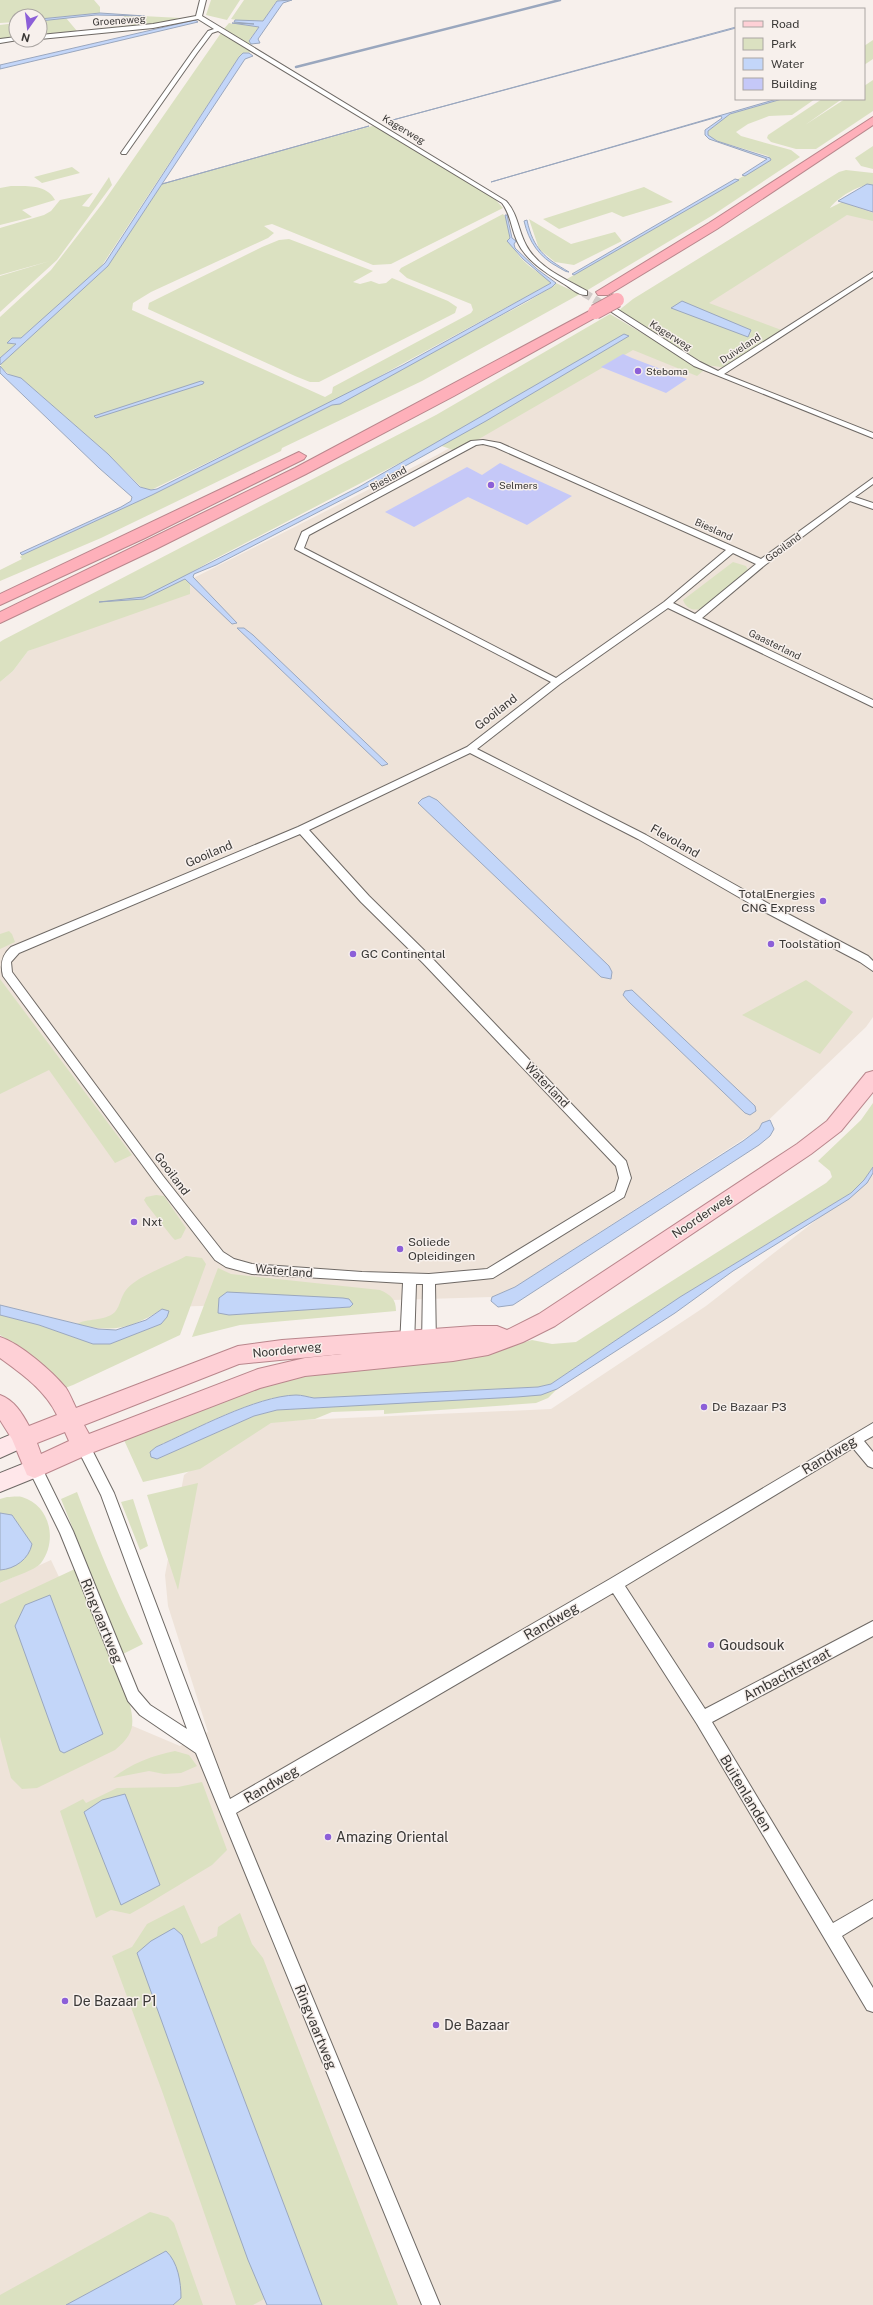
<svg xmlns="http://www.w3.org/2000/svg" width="873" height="2305" font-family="'Public Sans',sans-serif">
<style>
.built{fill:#eee3d9}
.green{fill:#dbe1c1;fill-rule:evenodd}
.water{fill:#c3d6f9;stroke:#9aa7be}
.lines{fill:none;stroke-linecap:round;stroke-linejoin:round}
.stream{stroke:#9aa7be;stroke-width:2.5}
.building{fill:#c5c8f8}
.street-tunnel{stroke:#d1cbc8;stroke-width:8;stroke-dasharray:8 4;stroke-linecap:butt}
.street-casing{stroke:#6e6965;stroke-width:2}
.secondary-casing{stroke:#6e6965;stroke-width:2}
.primary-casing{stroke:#b9868c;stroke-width:2}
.highway-casing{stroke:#b9868c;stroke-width:2}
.street{fill:#fff;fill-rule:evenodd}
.secondary{fill:#ffe7ea;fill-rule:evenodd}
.primary{fill:#fed0d6;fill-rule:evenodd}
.highway{fill:#feb0ba;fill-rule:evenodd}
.highway-bridge-casing{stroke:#b9868c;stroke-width:16;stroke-linecap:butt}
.highway-bridge{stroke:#feb0ba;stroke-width:14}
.poi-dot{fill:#8c5fd8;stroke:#f7f0ec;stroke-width:1.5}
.labels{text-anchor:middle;stroke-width:3;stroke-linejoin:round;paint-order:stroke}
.far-street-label{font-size:10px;fill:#3a3836;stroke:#f7f0ec}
.far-poi-label{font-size:10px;fill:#3a3836;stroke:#f7f0ec;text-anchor:start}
.street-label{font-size:12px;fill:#3a3836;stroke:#f7f0ec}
.poi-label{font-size:12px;fill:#3a3836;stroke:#f7f0ec;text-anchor:start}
.near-street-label{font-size:14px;fill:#3a3836;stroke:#f7f0ec}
.near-poi-label{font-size:14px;fill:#3a3836;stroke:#f7f0ec;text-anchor:start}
</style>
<rect width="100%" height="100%" fill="#f7f0ec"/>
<path class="built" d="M873 194V1017L866 1027 759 1129 515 1287 492 1297 169 1307 98 1329 0 1305V682L13 671 28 651 140 605 437 455 641 340 663 318 859 195Z
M873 1165V2305H0V1583L51 1560 128 1724 180 1746 208 1732 168 1606 165 1575 184 1475 256 1422 551 1409 706 1306 856 1189Z"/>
<path class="green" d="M0 0H94L100 7V13L40 19V16H16V22L0 23Z
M211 0H240L227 20 206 15Z
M244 0H280L275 3 263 21H256L253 25 259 27 249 40 251 46 223 30 229 23 233 24 236 20 231 19Z
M123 15 181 18 158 24 98 28 131 25Z
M66 18 77 31 40 34V21Z
M16 23V37L0 39V25Z
M221 33 253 52 243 53 239 57 101 267 21 338H12L8 343 16 344 0 358V317L51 270 102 204Z
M873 40V59L864 65V46Z
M873 80V111L816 149H796L771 142 767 138 768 135 822 99H842L805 125 845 99H864V86Z
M782 99H815L792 115 769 116 748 124 736 132 741 136 791 150 800 157 713 215 586 291 567 279 771 160 768 156 717 141 708 135V131L730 114Z
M372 126 379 128 494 198 503 208 391 264 373 265 272 224 264 226 274 233 268 238 151 292 133 303 132 310 325 397 332 393 333 387 471 313 473 310 471 304 407 278 399 271 401 268 503 214C509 220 509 238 513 246 523 269 559 285 580 294L422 381 282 448 281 451 101 538 0 581V570L22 559 20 557 22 555 152 495 332 405 345 401 347 398 527 302 555 285 551 283 334 401 151 490 141 487 108 454 21 378 13 377 1 368V362L108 266 162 184Z
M873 146V169L861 166 855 158Z
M72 167 80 173 42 183 34 177Z
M846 170 873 173V185C861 183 837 198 830 208L842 202 873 213V221L847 215 709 303 784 331 727 368 707 365 618 311 633 299 839 172Z
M109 177 112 185 57 260 0 312V276L50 261 0 275V228L44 215 51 211 60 200 93 193 82 206 89 207Z
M11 186C26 186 47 184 55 200L22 210 32 217 0 225V188Z
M644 187 673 202 623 217 612 212 559 229 543 219Z
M529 219 571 244 615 232 622 241 574 265 555 262 539 249Z
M289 239 373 271 353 282 360 284 371 281 379 284 386 283 392 278 448 301 457 307 455 313 319 382H310L295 376 148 309 149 303 262 247 279 240Z
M610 314 704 370 697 376 633 350 472 443 456 451 436 444 211 561 190 573V594L28 651 13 671 0 682V642L3 640 436 415Z
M733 562 746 566 749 572 700 609C692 611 686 608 683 600Z
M9 931 12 934 15 942 0 949V934Z
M0 979 132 1155 115 1163 49 1070 0 1094Z
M806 980 853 1012 820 1054 742 1015Z
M873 1103V1167L864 1180 851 1193 680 1297 551 1384 538 1387 314 1398C308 1397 302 1395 296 1395 255 1396 194 1430 156 1447L150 1452 157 1459 254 1416 277 1410 550 1392 557 1389 548 1398 536 1403 384 1414V1410L332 1412 315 1419 271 1423 200 1469 143 1482 124 1440 251 1391 313 1373 469 1358 532 1340 552 1344 576 1342 826 1183 832 1177 830 1171 818 1161 861 1120Z
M156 1195 164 1196 186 1228 181 1238 175 1240 172 1237 147 1205 144 1200 146 1197Z
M186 1256 202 1258 206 1264 180 1335 73 1385 65 1388 21 1349 0 1335V1315L39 1325 93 1344H110L161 1324 162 1309C131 1329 113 1333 77 1324 86 1318 104 1322 115 1312 120 1306 121 1296 126 1290 138 1275 169 1266 186 1256Z
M218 1268 231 1274 380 1290C391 1295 396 1299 396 1311L240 1325 192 1337ZM330 1297 350 1307 229 1315 218 1312 219 1298Z
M198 1483 178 1590 147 1495Z
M77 1492C97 1544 117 1595 143 1644L123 1654 61 1499Z
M7 1497C11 1497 18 1496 22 1497 50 1505 58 1541 41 1563 36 1570 10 1578 0 1583V1570C15 1569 23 1554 32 1544L12 1515 0 1513V1499Z
M133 1499 148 1546 140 1550 121 1502Z
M77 1568 128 1696C134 1722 137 1732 115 1750L37 1788 22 1789 11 1778 0 1737V1604ZM26 1605 103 1734 64 1753 22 1614Z
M175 1751 189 1755 197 1766 181 1773 164 1774 149 1771 113 1778C130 1764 154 1755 175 1751Z
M202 1782 227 1850 212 1865 146 1905 130 1914 111 1910 96 1918 60 1811 83 1799 86 1803 117 1788 178 1787Z
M184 1905 201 1944 217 1936 218 1927 240 1913 252 1944 263 1958 398 2305H322L182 1935 174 1928 231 2210 264 2299 253 2305H236L162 2091 112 1956 132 1947 147 1924Z
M150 2212 168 2217 174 2223 203 2305H173L181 2298 166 2251 66 2305H0V2295Z"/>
<path class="water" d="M292 0 283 3 258 39 260 43 251 44 249 41 259 27 232 23 254 24 234 22 235 20 263 21 277 1Z
M100 13 145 16 96 15 40 21V19Z
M195 20 198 22 0 69V65Z
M736 27V28L389 121Z
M243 53H249L253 56 245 59 162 184 369 126 162 184 108 266 0 365V358L16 344 7 343 12 338H21L105 263 239 57Z
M777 99H782L730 114 708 131V135L717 141 770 158 771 160 745 176 742 175 767 159 709 139 705 135V130L722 118 721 116 491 182Z
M735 179 739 180 574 275 572 274Z
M867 184 873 185V212L838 201Z
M505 215H507L512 238 516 241 514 244 515 248 537 269 556 283 552 287 340 404 332 405 152 495 22 555 20 553 121 507 131 501 132 497 99 468 0 373V366L7 374 21 378 108 454 140 487 151 490 157 489 403 365 551 283 523 259 507 241 510 238Z
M527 220C533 249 545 258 569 272 565 272 562 269 558 267 539 257 529 242 524 221Z
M682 301 751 330 748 337 671 308Z
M624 334 629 336 486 421 380 480 216 565 194 574 193 577 237 623 232 624 185 579 144 599 99 602 143 597 359 487Z
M201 381 204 382 203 384 96 418 94 416Z
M237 628H244L253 635 388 764 382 766Z
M429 796 437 800 609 966 612 972 611 979 601 977 418 803 422 799Z
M632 990 755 1106 756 1111 750 1115 745 1113 629 1002 623 995 625 991Z
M770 1120 774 1129 770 1136 759 1145 513 1305 498 1307 491 1301 492 1297 515 1287 743 1141 759 1129 762 1123Z
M873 1167V1173L867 1183 849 1199 733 1271 675 1313 557 1389 541 1395 517 1397 277 1410 254 1416 157 1459 151 1457 150 1452 156 1447C194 1430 256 1396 296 1395 302 1395 308 1397 314 1398L538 1387 551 1384 680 1297 851 1193 864 1180Z
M227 1292 343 1298 349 1299 353 1304 350 1307 229 1315 218 1313 219 1298Z
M0 1305 98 1329 116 1330 146 1320 162 1309 169 1311 167 1317 161 1324 110 1344H93L39 1325 0 1315Z
M0 1513 12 1515 32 1544C29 1559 15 1569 0 1570Z
M50 1595 103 1734 64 1753 60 1751 15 1626 25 1605Z
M125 1794 160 1885 121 1905 84 1812 102 1800Z
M174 1928 182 1935 322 2305H267L248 2260 137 1953 151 1941Z
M166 2251C178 2262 181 2282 181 2298L173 2305H66Z"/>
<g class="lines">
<path class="stream" d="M296 67 560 0"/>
</g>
<path class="building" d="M623 354 632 358 687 379 666 393 601 367Z
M500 463 572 496 527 525 468 497 414 527 385 512 467 467 482 475Z"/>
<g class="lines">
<path class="street-tunnel" d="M584 293 612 310"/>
<defs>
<path id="street" d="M200 0H206L202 16 506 201C518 214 518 230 526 245 538 268 566 279 587 291V295C579 296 571 288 564 284 546 273 526 261 517 241 511 228 511 215 502 203L218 31 212 33 197 53 126 154H122L121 153 193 51 208 31 214 29 198 19 153 28 40 39V35L153 24 196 16Z
M16 37V40H18L0 43V39Z
M873 272V277L724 374 873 433V438L694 366 610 311 617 309 700 362 718 371Z
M483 440 500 443 761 559 873 478V484L855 497 873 503V509L850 501 765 565 702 618 873 700V707L668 608 560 684 477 749 646 835 771 905 868 956 873 961V971L860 962 763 911 638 839 470 753 309 830 369 896 431 957 626 1161 631 1178 624 1197 493 1278 435 1284 436 1345 434 1349 429 1351 424 1349 422 1345 423 1284H416L414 1346 412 1350 407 1352 402 1350 400 1346 403 1283 252 1274 226 1267 215 1260 155 1182 3 976C0 964 2 955 11 947L298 827 467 747 551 682 295 549 302 532 471 441ZM483 444 495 447 726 550 664 602 556 678 304 548 309 535 476 445ZM733 553 756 564 695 614 673 603ZM300 834 361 902 423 963 616 1166 619 1178 615 1191 487 1269 429 1274 362 1272 252 1264 234 1259 223 1252 163 1176 12 972 11 962 19 953Z
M873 1423V1436L864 1441 873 1452V1468L868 1466 853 1448 625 1586 705 1709 873 1621V1636L712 1722 833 1923 873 1900V1917L842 1936 873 1988V2012L867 2010 697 1724 613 1593 236 1813 440 2305H422L196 1753 140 1715 128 1701 60 1533 28 1468 30 1464 35 1462 40 1464 73 1531 138 1691 150 1705 187 1729 101 1495 76 1446 78 1442 83 1440 88 1442 114 1493 230 1799 610 1579Z"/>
<path id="secondary" d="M24 1429 31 1432 34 1438 31 1444 0 1458V1439Z
M35 1459 42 1461 45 1468 42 1475 0 1492V1473Z"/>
<path id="primary" d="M873 1071V1092L841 1131 811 1154 555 1326 523 1342 488 1355 453 1361 305 1376 260 1388 91 1453 35 1478 27 1475 12 1439 0 1420V1395C14 1400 22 1413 29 1426L57 1415C45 1390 22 1374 0 1358V1337C21 1344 52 1371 66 1388 70 1394 73 1402 76 1408L238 1346 282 1340 474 1326H497L507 1330 539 1314 797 1144 827 1121 866 1073ZM342 1354 305 1358 258 1369 89 1434 84 1425 239 1364ZM65 1432 69 1441 41 1454 37 1443Z"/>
<path id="highway" d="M873 117V125L717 229 608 295H598L596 292 709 223Z
M595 308 600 309 602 312 600 315 454 396 306 474 156 549 0 623V612L295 468Z
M299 452 306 456 304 459 145 538 0 605V594Z"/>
</defs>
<use href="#street" class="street-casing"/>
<use href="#secondary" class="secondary-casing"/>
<use href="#primary" class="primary-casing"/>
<use href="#highway" class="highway-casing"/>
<use href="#street" class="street"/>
<use href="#secondary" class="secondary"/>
<use href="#primary" class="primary"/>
<use href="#highway" class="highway"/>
<defs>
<path id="highway-bridge" d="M595 312 617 300"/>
</defs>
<use href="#highway-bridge" class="highway-bridge-casing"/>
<use href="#highway-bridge" class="highway-bridge"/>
</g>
<g class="poi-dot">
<circle cx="638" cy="371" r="4"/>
<circle cx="491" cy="485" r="4"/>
<circle cx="823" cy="901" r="4"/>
<circle cx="771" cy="944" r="4"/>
<circle cx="353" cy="954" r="4"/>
<circle cx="134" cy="1222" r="4"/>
<circle cx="400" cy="1249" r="4"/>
<circle cx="704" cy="1407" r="4"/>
<circle cx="711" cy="1645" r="4"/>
<circle cx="328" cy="1837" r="4"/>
<circle cx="65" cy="2001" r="4"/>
<circle cx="436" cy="2025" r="4"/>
</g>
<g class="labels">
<g class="far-street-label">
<text transform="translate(119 20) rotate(-4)" y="4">Groeneweg</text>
<text transform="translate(404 129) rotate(31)" y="4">Kagerweg</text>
<text transform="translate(671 335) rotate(32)" y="4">Kagerweg</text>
<text transform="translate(740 348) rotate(-33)" y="4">Duiveland</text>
<text transform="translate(388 478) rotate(-29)" y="4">Biesland</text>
<text transform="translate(714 529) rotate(24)" y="4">Biesland</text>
<text transform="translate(783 547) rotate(-36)" y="4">Gooiland</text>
<text transform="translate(775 644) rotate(26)" y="4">Gaasterland</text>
</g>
<g class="far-poi-label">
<text x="646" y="375">Steboma</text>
<text x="499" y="489">Selmers</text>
</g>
<g class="street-label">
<text transform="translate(496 712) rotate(-38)" y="4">Gooiland</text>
<text transform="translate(675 841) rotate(30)" y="4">Flevoland</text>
<text transform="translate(209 854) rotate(-23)" y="4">Gooiland</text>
<text transform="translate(547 1085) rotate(46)" y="4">Waterland</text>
<text transform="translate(172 1174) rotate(53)" y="4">Gooiland</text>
<text transform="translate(702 1216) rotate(-34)" y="4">Noorderweg</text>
<text transform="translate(284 1271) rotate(5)" y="4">Waterland</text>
<text transform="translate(287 1350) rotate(-6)" y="4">Noorderweg</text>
</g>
<g class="poi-label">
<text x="815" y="898" text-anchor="end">TotalEnergies<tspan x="815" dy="14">CNG Express</tspan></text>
<text x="779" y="948">Toolstation</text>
<text x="361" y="958">GC Continental</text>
<text x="142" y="1226">Nxt</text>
<text x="408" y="1246">Soliede<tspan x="408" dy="14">Opleidingen</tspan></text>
<text x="712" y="1411">De Bazaar P3</text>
</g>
<g class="near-street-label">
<text transform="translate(829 1455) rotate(-31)" y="5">Randweg</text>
<text transform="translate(102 1621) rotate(68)" y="5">Ringvaartweg</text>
<text transform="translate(551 1621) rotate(-30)" y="5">Randweg</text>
<text transform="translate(787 1674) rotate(-28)" y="5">Ambachtstraat</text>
<text transform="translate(271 1784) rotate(-30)" y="5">Randweg</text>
<text transform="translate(746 1793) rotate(59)" y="5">Buitenlanden</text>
<text transform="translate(316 2027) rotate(68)" y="5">Ringvaartweg</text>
</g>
<g class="near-poi-label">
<text x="719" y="1650">Goudsouk</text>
<text x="336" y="1842">Amazing Oriental</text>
<text x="73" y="2006">De Bazaar P1</text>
<text x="444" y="2030">De Bazaar</text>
</g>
</g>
<rect x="735" y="8" width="130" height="92" fill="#f7f0ec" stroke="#aba6a3"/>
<rect x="743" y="21" width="20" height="6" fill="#fed0d6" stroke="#aba6a3"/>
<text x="771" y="28" font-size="12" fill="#3a3836">Road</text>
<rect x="743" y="38" width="20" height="12" fill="#dbe1c1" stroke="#aba6a3"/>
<text x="771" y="48" font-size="12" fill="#3a3836">Park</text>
<rect x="743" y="58" width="20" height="12" fill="#c3d6f9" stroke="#aba6a3"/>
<text x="771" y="68" font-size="12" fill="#3a3836">Water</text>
<rect x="743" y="78" width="20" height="12" fill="#c5c8f8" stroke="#aba6a3"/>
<text x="771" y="88" font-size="12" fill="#3a3836">Building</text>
<g transform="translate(28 28) rotate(194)"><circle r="19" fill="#f7f0ec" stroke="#aba6a3"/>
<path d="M0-3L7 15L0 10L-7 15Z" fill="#8c5fd8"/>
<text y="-6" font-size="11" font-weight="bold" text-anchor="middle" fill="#3a3836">N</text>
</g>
</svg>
